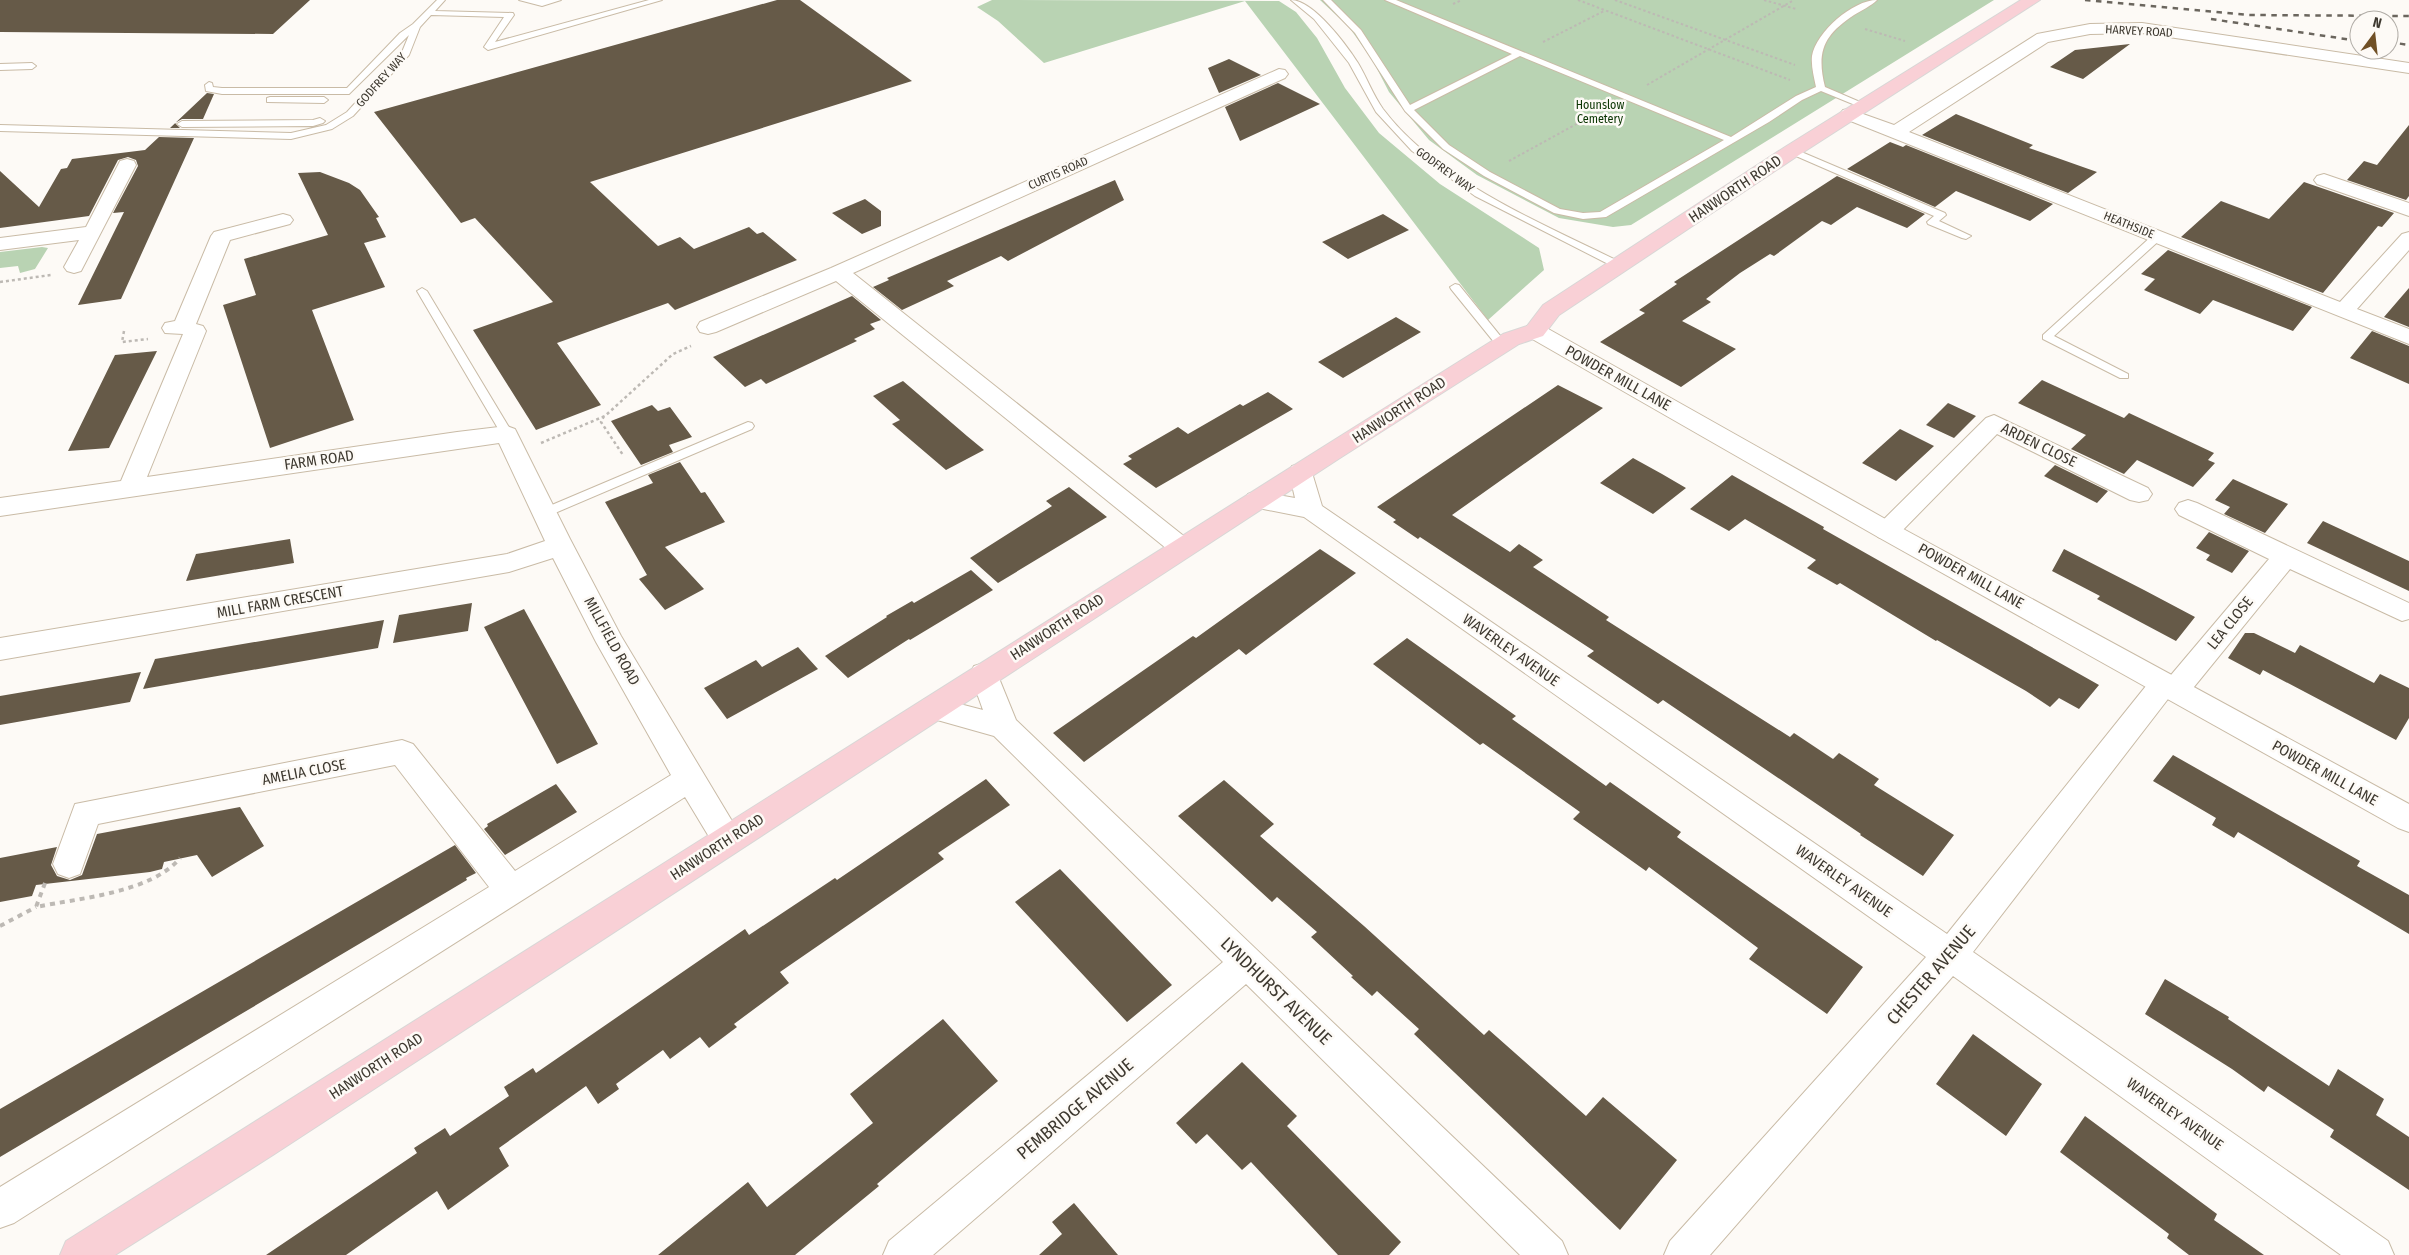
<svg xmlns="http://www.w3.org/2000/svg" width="2409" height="1255" font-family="'Fira Sans Condensed',sans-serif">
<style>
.green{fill:#b9d3b3}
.building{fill:#665a48}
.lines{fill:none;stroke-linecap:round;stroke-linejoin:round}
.service-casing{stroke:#c9bba6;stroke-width:2}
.minor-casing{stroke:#c9bba6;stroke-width:2}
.tertiary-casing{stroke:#c9bba6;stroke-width:2}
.primary-casing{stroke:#d8d7d6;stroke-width:2}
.path-far2{stroke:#bdb9b4;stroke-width:2;stroke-dasharray:2.5 2.5;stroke-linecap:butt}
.path-far1{stroke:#bdb9b4;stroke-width:2.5;stroke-dasharray:3 3;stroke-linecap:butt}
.path{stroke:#bdb9b4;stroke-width:4;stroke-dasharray:5 5;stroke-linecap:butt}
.service{fill:#fff;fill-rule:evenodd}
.minor{fill:#fff;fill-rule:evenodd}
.tertiary{fill:#fff;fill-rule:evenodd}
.primary{fill:#f9d0d6;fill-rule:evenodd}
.rail{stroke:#6b665e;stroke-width:2.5;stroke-dasharray:5.5 5.5;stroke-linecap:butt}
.labels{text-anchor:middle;stroke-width:5;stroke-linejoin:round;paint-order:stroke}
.far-street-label{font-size:12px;fill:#3e3930;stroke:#fdfaf6}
.far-park-label{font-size:12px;fill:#093400;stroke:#fdfaf6}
.street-label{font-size:15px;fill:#3e3930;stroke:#fdfaf6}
.near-street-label{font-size:18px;fill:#3e3930;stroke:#fdfaf6}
</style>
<rect width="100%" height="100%" fill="#fdfaf6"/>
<path class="green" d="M992 0 1279 1 1296 12 1317 38 1345 88 1379 133 1440 184 1539 248 1544 270 1488 320 1245 1 1044 63 998 21 977 7Z
M1320 0H1994L1631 225 1613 227 1559 218 1477 175 1429 140 1389 92 1373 61 1349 27Z
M42 247 48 248 35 269 20 273 18 266 0 268V252Z"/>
<path class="building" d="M0 0H310L273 34 0 32Z
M777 0H800L912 81 590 182 658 246 680 237 694 249 749 227 757 234 763 232 797 260 675 310 668 303 557 343 601 405 536 430 473 330 553 302 475 218 461 223 374 112Z
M2130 44 2083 79 2050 67 2075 50Z
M1229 59 1261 75 1219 93 1208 68Z
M1278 83 1320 104 1240 141 1225 107Z
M207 93 214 94 203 119H182L175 123 180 128H170Z
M1956 114 2033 145 2029 148 2097 172 2068 193 1922 135Z
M2409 125V196L2406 200 2347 180 2364 161 2377 165Z
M159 137 194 138 121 299 78 305 124 212 113 213 138 166 136 160 128 157 118 160 89 216 0 228V171L39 207 61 169 67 168 72 159 145 150Z
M1890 142 1903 147 1906 145 2053 204 2030 221 1956 191 1935 207 1847 169Z
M320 172 349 183 360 190 379 217 376 218 386 237 364 243 385 287 312 310 354 420 270 448 223 305 256 295 244 259 328 235 298 173Z
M1837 176 1925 214 1907 228 1857 207 1831 225 1822 221 1774 256 1770 254 1740 273 1706 299 1711 302 1682 321 1736 349 1681 387 1600 342 1645 313 1639 310 1677 284 1674 282Z
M1115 180 1124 200 1008 261 1001 256 947 281 954 286 902 310 873 287 889 280 887 278Z
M2304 182 2394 213 2382 227 2378 226 2323 293 2181 237 2221 201 2269 219Z
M865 199 881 211V226L862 234 832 213Z
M1383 214 1409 230 1348 259 1322 242Z
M2168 250 2312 307 2293 331 2213 300 2200 314 2144 290 2155 279 2141 274Z
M2409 288V327L2384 317Z
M852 296 881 320 870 324 875 329 854 339 857 341 766 384 761 379 745 387 713 357Z
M1396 317 1421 332 1343 378 1318 362Z
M2372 331 2409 346V384L2350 358Z
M157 351 109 448 68 451 115 355Z
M2042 380 2124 418 2129 413 2214 453 2208 460 2215 463 2193 487 2137 460 2124 474 2071 449 2086 435 2018 403Z
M903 381 967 436 984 450 946 470 892 424 900 420 873 396Z
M1558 385 1603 408 1452 515 1510 552 1519 544 1543 560 1533 567 1609 617 1606 620 1790 737 1794 733 1833 759 1839 753 1879 779 1874 785 1954 835 1923 876 1860 835 1861 834 1663 700 1658 704 1587 656 1594 651 1420 537 1418 539 1393 522 1396 520 1377 507Z
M1268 392 1293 409 1156 488 1123 464 1132 459 1128 456 1178 427 1188 434 1240 404 1243 406Z
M1948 403 1976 416 1954 438 1926 425Z
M652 405 658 411 670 407 692 437 669 445 673 452 641 465 611 421Z
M1900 429 1934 446 1896 481 1862 463Z
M1633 458 1662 474 1686 488 1653 514 1600 483Z
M680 462 701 493 705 492 725 522 665 547 704 589 665 610 639 579 647 575 605 502 653 483 648 475Z
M2055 465 2108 491 2097 503 2044 476Z
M1732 475 1824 527 1823 529 2099 685 2079 709 2059 698 2050 707 2026 691 1937 640 1936 641 1840 583 1837 585 1807 568 1816 560 1745 519 1729 531 1690 509Z
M2233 479 2288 504 2265 533 2224 514 2230 507 2215 500Z
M1069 487 1107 517 998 583 970 558 1052 506 1046 501Z
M2323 521 2409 561V591L2307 543Z
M2209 532 2249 551 2232 573 2206 560 2210 555 2196 548Z
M290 539 294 563 186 581 196 554Z
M1320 549 1356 573 1246 655 1239 649 1084 762 1053 733 1193 636 1196 638Z
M2064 549 2144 590 2195 617 2176 641 2097 599 2100 596 2052 571Z
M971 570 993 590 910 640 909 639 848 678 825 656 887 617 886 616 912 601 914 603Z
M472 603 468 631 393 643 399 615Z
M524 609 598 744 557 764 484 627Z
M384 620 378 648 143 689 155 659Z
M2245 633H2254L2295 653 2300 645 2374 683 2380 674 2409 688V718L2396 740 2263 670 2260 675 2228 658Z
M1407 638 1516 716 1512 719 1606 786 1610 782 1681 832 1677 837 1863 967 1827 1014 1749 959 1758 948 1649 867 1646 871 1573 819 1580 812 1483 743 1480 745 1373 664Z
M798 647 818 669 727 719 704 688 756 660 762 667Z
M141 672 130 702 0 725V696Z
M2173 755 2360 861 2357 866 2409 895V934L2238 832 2234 838 2212 825 2216 818 2153 781Z
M986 779 1010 805 938 853 944 859 780 972 789 983 734 1024 737 1027 709 1048 700 1037 670 1059 663 1050 616 1084 619 1089 598 1104 586 1086 499 1148 509 1166 448 1210 437 1191 346 1255H266L417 1153 414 1148 445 1128 450 1136 509 1096 504 1087 533 1068 536 1073 745 929 749 935 835 878 837 880Z
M1224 780 1274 824 1260 836 1364 926 1484 1035 1489 1030 1586 1116 1603 1097 1677 1160 1620 1230 1414 1034 1419 1029 1377 991 1372 996 1351 977 1353 976 1311 937 1317 932 1277 897 1272 902 1178 816Z
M556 784 577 812 505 855 484 829 488 826 487 824Z
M240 807 264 846 212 877 197 855 164 862 162 869 150 872 36 885 32 896 0 902V858L57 847 51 865 57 876 70 880 82 875 97 834Z
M455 845 476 873 466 878 467 880 0 1157V1109Z
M1060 869 1172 985 1127 1022 1015 902Z
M2165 979 2229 1017 2228 1019 2329 1086 2338 1069 2384 1099 2376 1115 2409 1137V1190L2330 1137 2334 1130 2268 1086 2264 1092 2232 1069 2145 1014Z
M943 1019 998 1081 877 1184 879 1186 795 1255H658L748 1182 767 1207 873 1123 850 1094Z
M1973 1034 2042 1084 2006 1136 1936 1084Z
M1242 1062 1297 1116 1287 1126 1401 1242 1389 1255H1338L1251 1162 1242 1170 1207 1134 1196 1144 1176 1123Z
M2085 1116 2217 1214 2214 1220 2264 1255H2189L2167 1238 2169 1234 2060 1152Z
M1074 1203 1118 1255H1039L1062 1234 1052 1222Z"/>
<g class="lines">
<defs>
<path id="service" d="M437 0H445L435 11 513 13 514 15 495 42 649 0H662L488 50 484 47 504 17 431 15 420 27 409 55 353 116 332 129 291 139 0 131V125L291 133 326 125 347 112 402 52 409 35 349 94H222L206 91 205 85 209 82 212 83 213 87 222 88H347L400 33 413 24Z
M519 0H561L542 6Z
M1291 0C1313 0 1346 44 1358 63 1367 78 1373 95 1383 109 1438 182 1544 224 1624 264V268H1616L1475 196 1412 151 1376 112 1349 63 1314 19Z
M1323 0H1331L1361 30 1410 105 1512 54 1385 0H1396L1731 137 1796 96 1816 87C1814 77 1811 66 1812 56 1816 32 1853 0 1877 0 1871 6 1862 10 1854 15 1824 35 1816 51 1825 87L1867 105 1860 107 1821 91 1802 100 1769 122 1606 217 1583 219 1554 213 1484 176 1443 149 1405 111 1355 33ZM1520 56 1724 140 1600 212 1583 213 1560 209 1490 172 1449 145 1414 110Z
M0 64 32 63 36 66 32 69 0 70Z
M270 97H324L328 100 324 103 267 102V98Z
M320 118 325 121 323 123 313 126 182 127 177 124 182 121 313 120Z
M1792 148 1945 213 1946 215 1939 221 1971 236 1966 239 1962 238 1928 224 1927 222 1934 216 1789 153 1787 151Z
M2158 233 2163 236 2162 238 2054 336 2128 374V378H2120L2043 339V335L2154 234Z
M1455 284 1459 285 1506 343V347H1498L1451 289 1450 287Z
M422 288 427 291 513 434 511 437H503L417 291Z
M748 422 752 423 754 426 752 429 548 516H540L538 513 540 510Z"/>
<path id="minor" d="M2142 23 2409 63V73L2142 33 2090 34 2048 42 1909 132 2340 302 2402 234 2409 232V250L2357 309 2409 329V344L1843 118 1840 114 1843 110 1849 109 1894 125 2037 34 2090 24Z
M1279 69 1285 70 1288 74 1285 78 853 273 1190 541 1194 547 1190 553 1181 556 1172 553 836 281 716 332 708 334 700 332 697 327 700 322 831 268Z
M127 159 134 161 136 165 81 271 74 273 67 271 64 267 79 240 0 250V238L86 227 118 165 120 161Z
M2324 174 2409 203V216L2317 184 2314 180 2317 176Z
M283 214 290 216 293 220 290 224 230 240 196 324 203 326 206 331 147 477 457 432 507 426 515 429 570 539 621 636 744 841 739 850 728 854 717 850 685 797 14 1223 0 1228V1187L489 887 395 765 98 824 80 874 69 878 58 874 53 864 75 804 402 740 413 744 515 871 671 775 596 642 553 558 509 572 0 660V638L507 554 545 541 499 443 0 516V498L121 481 183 334 165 333 162 328 165 323 175 321 211 236 214 232Z
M1994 415 2148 488 2152 494 2148 500 2139 502 2130 500 1997 434 1896 537 1887 540 1878 537 1874 531 1878 525 1986 418Z
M1301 464 1310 466 1322 506 1947 934 2154 676 2164 673 2171 675 2269 559 2179 515 2175 509 2179 503 2188 500 2197 503 2409 603V619L2402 621 2290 569 2185 698 2175 701 2168 699 1973 952 2388 1241 2394 1255H2341L1953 976 1710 1255H1664L1670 1241 1926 957 1304 517 1248 506 1244 500 1248 494 1257 491 1295 498 1289 472 1292 466Z
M984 663 994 666 1016 720 1562 1241 1568 1255H1520L1246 984 933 1255H883L889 1241 1223 962 994 736 923 716 919 708 923 700 933 697 983 710 970 674 974 666Z"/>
<path id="tertiary" d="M1535 324 1543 326 1896 525 2409 804V832L2398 828 1878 537 1527 336 1524 331 1527 326Z"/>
<path id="primary" d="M2021 0H2040L1799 155 1559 315 1543 336 1519 344 1340 458 273 1155 115 1255H60L66 1241 1323 447 1503 334 1527 326 1543 305 1785 147Z"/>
</defs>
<use href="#service" class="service-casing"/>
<use href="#minor" class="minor-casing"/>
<use href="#tertiary" class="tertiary-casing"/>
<use href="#primary" class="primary-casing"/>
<path class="path-far2" d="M1578 0 1790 80
M1615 0 1795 65
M1764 0 1796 9
M1453 4 1462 0
M1865 29 1905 41
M1543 42 1604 11
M1647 85 1794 0
M1509 161 1602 110"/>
<path class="path-far1" d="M0 282 51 275
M124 331 122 342 148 339
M604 416 601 422 623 455
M541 443 605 416 673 354 691 346"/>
<path class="path" d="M45 883 36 907C79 898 151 893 180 858
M0 926 36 907"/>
<use href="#service" class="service"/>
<use href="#minor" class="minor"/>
<use href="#tertiary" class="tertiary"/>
<use href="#primary" class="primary"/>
<path class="rail" d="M2085 0 2249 15 2409 16
M2211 19 2359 41
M2389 42 2409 45"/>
</g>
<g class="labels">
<g class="far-street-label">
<text transform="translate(2139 31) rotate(3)" y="4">HARVEY ROAD</text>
<text transform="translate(381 80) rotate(-48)" y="4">GODFREY WAY</text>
<text transform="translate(1445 170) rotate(36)" y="4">GODFREY WAY</text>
<text transform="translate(1058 173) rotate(-24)" y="4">CURTIS ROAD</text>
<text transform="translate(2129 225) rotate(22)" y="4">HEATHSIDE</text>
</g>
<g class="far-park-label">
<text x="1600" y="109">Hounslow<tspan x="1600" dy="14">Cemetery</tspan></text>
</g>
<g class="street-label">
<text transform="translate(1735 189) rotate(-34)" y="5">HANWORTH ROAD</text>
<text transform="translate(1618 378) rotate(29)" y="5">POWDER MILL LANE</text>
<text transform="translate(1399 410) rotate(-33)" y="5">HANWORTH ROAD</text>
<text transform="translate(2039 445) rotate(26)" y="5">ARDEN CLOSE</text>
<text transform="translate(319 460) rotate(-8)" y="5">FARM ROAD</text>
<text transform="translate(1971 576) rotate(29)" y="5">POWDER MILL LANE</text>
<text transform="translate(280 602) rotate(-10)" y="5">MILL FARM CRESCENT</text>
<text transform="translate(2230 623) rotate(-51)" y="5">LEA CLOSE</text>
<text transform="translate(1057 627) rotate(-33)" y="5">HANWORTH ROAD</text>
<text transform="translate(612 641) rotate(61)" y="5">MILLFIELD ROAD</text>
<text transform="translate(1511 650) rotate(35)" y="5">WAVERLEY AVENUE</text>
<text transform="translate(304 772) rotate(-11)" y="5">AMELIA CLOSE</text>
<text transform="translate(2325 773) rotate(29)" y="5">POWDER MILL LANE</text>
<text transform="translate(717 847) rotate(-33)" y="5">HANWORTH ROAD</text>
<text transform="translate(1844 881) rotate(35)" y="5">WAVERLEY AVENUE</text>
<text transform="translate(376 1066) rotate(-33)" y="5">HANWORTH ROAD</text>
<text transform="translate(2175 1114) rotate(35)" y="5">WAVERLEY AVENUE</text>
</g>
<g class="near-street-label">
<text transform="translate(1931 975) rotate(-49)" y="6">CHESTER AVENUE</text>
<text transform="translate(1276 991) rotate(44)" y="6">LYNDHURST AVENUE</text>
<text transform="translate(1075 1109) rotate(-40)" y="6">PEMBRIDGE AVENUE</text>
</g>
</g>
<g transform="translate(2374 35) rotate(15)"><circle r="24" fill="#fdfaf6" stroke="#b1ada7"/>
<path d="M0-4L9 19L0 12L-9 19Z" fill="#705026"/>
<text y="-8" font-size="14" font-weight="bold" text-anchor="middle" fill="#3e3930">N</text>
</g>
</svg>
